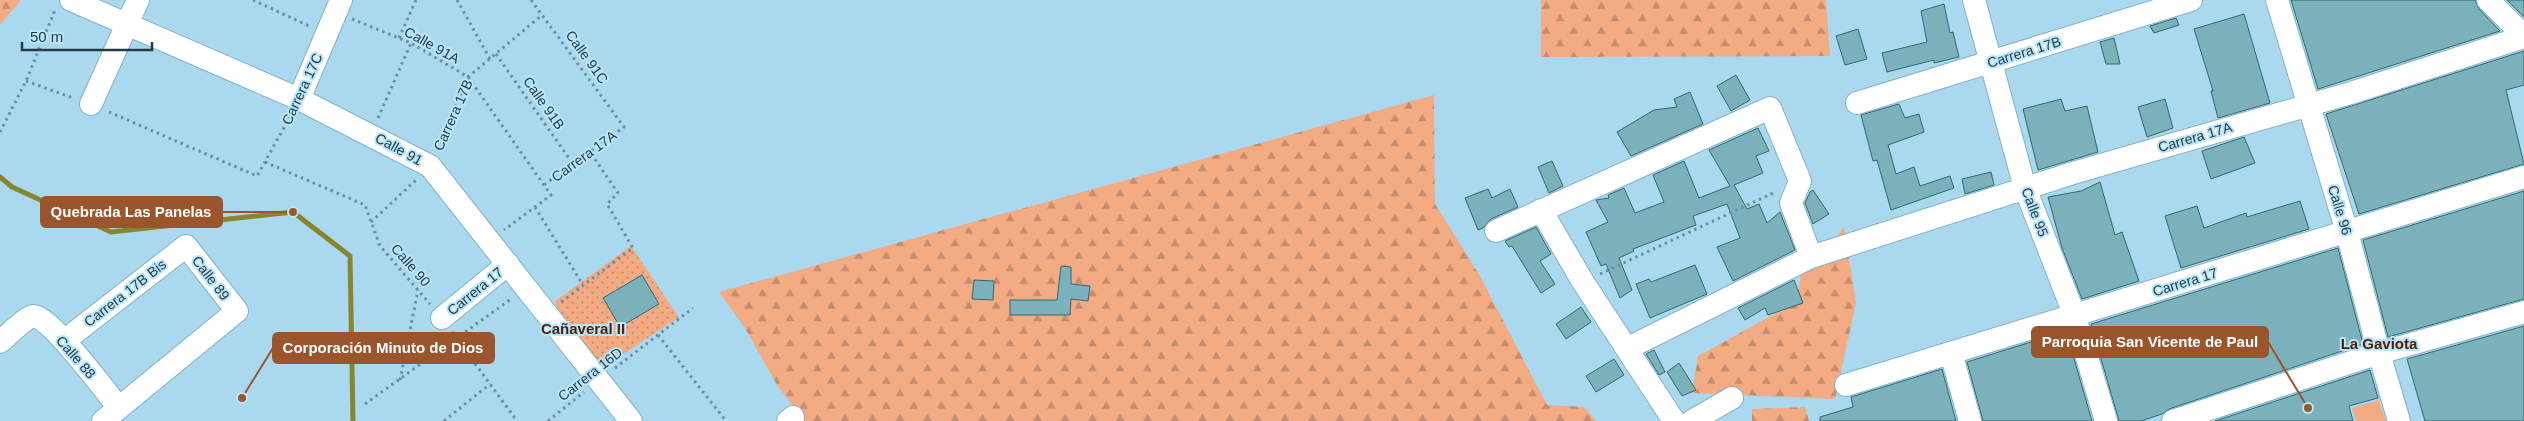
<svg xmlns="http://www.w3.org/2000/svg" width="2524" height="421" font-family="Helvetica,sans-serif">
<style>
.forest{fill:url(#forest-firs)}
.park{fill:url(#park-dots)}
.pitch{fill:#f3ab84}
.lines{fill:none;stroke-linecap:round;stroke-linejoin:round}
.stream{stroke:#87862e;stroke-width:5}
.building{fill:#7bb1ba;stroke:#336870}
.minor-casing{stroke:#84b2c7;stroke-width:24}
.path{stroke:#6d8f9f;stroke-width:3;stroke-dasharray:2.5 4;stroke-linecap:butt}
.minor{stroke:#fff;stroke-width:22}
.labels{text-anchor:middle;stroke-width:4;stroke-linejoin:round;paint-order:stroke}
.street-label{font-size:14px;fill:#283b44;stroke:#b7e6fc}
.neighbourhood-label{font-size:15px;font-weight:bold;fill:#512204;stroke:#b7e6fc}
.leader{fill:none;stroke:#9b552c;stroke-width:2}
.callout-dot{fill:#9b552c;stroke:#b7e6fc;stroke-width:2}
.callout{fill:#9b552c;stroke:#9b552c;stroke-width:2}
.callout-label{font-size:15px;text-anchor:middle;font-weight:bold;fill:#fff}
</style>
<defs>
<pattern id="forest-firs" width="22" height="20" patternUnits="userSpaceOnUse" patternTransform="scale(1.25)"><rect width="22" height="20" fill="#f3ab84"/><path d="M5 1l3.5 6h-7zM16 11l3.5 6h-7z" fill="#c58c6e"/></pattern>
<pattern id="park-dots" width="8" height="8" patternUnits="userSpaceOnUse" patternTransform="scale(1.25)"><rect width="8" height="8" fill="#f3ab84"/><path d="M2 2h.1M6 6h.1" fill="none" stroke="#c58c6e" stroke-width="1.8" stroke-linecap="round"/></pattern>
</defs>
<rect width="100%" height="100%" fill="#aad9ef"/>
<path class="forest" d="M0 0H21L0 25Z
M1541 0H1826L1830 56 1541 57Z
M1434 95 1435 204 1480 276 1547 405 1584 407 1596 421H805L777 385 745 328 719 292Z
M1844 226 1856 303 1835 399 1692 393 1698 356 1782 310 1799 289 1801 267 1827 255Z
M1805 407 1809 421H1752V409Z"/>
<path class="park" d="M631 246 679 317 600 370 554 302Z"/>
<path class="pitch" d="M2379 400 2386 421H2356L2352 408Z"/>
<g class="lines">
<path class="stream" d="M0 177 12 187 111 232 293 212 350 256 353 421"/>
</g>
<path class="building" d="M2291 0H2475L2479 9 2500 31 2318 89Z
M2507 0H2524V17Z
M1944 4 1950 33 1953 32 1959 57 1934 63V60L1887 72 1882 53 1927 42 1921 11Z
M2244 14 2270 103 2218 118 2211 91H2213L2194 29Z
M2176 18 2179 25 2154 33 2150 26Z
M1858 29 1867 59 1845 65 1836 36Z
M2114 38 2120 64H2106L2100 42Z
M2524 51V85L2506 90 2524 164 2359 214 2326 114Z
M1736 75 1750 100 1731 111 1717 86Z
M1690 92 1703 124 1631 156 1617 132 1654 110 1677 107 1674 99Z
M2061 99 2065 111 2087 106 2098 152 2038 170 2023 109Z
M2165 99 2173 128 2147 137 2138 107Z
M1899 104 1905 118 1919 114 1924 132 1888 145 1896 174 1914 167 1920 186 1950 176 1954 188 1891 210 1877 160 1873 161 1861 115Z
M1758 128 1769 151 1756 156 1763 173 1734 185 1747 209 1759 204 1767 223 1780 212 1795 250 1733 281 1717 247 1740 238 1727 204 1693 216 1696 225 1633 249 1634 251 1619 258 1632 290 1620 298 1606 264 1601 266 1586 232 1608 222 1596 200 1609 198 1608 195 1624 188 1635 213 1664 202 1653 175 1684 161 1699 198 1730 186 1709 150Z
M2244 137 2255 163 2211 179 2202 151Z
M1552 161 1563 186 1549 193 1538 167Z
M1991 172 1994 185 1965 194 1962 179Z
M2100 182 2115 235 2122 232 2139 281 2082 299 2062 248 2048 197 2081 191Z
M1488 189 1492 198 1510 189 1518 207 1491 219 1483 228 1478 230 1465 198Z
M1813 190 1829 214 1813 224 1805 203 1810 192Z
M2524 191V299L2388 337 2363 240Z
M2300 201 2309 229 2181 268 2165 216 2197 206 2204 228 2246 213 2247 217Z
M1536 227 1551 254 1540 261 1555 284 1541 293 1512 246 1509 247 1505 241Z
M2338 248 2363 344 2169 409 2162 414 2141 421H2119L2091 324Z
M1695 265 1707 294 1650 318 1636 284 1649 279 1651 282Z
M1061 266 1071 267V284L1090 286 1088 301 1071 299 1070 315H1010V300H1057Z
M642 275 659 304 620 327 603 298Z
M974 280 994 281 993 300 972 299Z
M1794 280 1803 303 1768 315 1765 308 1745 320 1738 308Z
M1581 307 1591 322 1566 339 1556 324Z
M2524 326V421H2425L2407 359Z
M2066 331 2092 421H1983L1967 362Z
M1654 350 1665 372 1659 375 1646 354Z
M1614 359 1624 375 1596 392 1586 376Z
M1679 363 1696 390 1682 396 1667 372Z
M1942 369 1956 421H1820V417L1853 407 1851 397Z
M2370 370 2378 398 2349 406 2353 421H2215Z"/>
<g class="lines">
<defs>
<path id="minor" d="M71 0 299 99 430 166 631 421
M1974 0 2025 188 2074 314 2106 421
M2277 0 2347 232 2379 353 2399 421
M2488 0 2524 36
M299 99 341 0
M1857 103 2191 0
M91 104 138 0
M1541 210 1583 282 1674 421
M1496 231 1770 108 1800 181 1791 203 1811 257
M442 318 508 264
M64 341 186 246 237 311 103 421
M0 342C7 336 25 318 33 316 47 313 108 394 119 408
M1628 348 1811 257 2073 173 2351 93 2524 37
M1951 353 1970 421
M1846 385 2524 177
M788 421 793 417
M1692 421 1732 398
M2173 421 2379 353 2524 312"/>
</defs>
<use href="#minor" class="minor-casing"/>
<path class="path" d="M253 0 311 27
M457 0 490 59
M531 0 624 127 544 185
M352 19 411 43 468 77 551 195 504 230
M399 38 416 0
M496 54 573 164
M26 81 73 98
M109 112 257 176 291 115
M378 118 411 43
M0 132 26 81 55 10
M437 149 468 77 542 15
M265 162 365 205 380 246 430 304
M535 207 583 285
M371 222 416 180
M1600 274 1773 193
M561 302 633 248 607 204 618 193 590 152
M452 332 517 421
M658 335 726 421
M615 368 693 308
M400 380 418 290
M365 404 511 299
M444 421 490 384
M548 421 584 392"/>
<use href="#minor" class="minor"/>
</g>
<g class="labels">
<g class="street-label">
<text transform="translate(432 45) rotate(29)" y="5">Calle 91A</text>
<text transform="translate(2024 52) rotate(-17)" y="5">Carrera 17B</text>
<text transform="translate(587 57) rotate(54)" y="5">Calle 91C</text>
<text transform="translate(302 89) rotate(-65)" y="5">Carrera 17C</text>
<text transform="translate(544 103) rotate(55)" y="5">Calle 91B</text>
<text transform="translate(453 115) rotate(-66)" y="5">Carrera 17B</text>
<text transform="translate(2195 137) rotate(-16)" y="5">Carrera 17A</text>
<text transform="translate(399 149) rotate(29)" y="5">Calle 91</text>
<text transform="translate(584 156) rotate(-36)" y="5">Carrera 17A</text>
<text transform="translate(2340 210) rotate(73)" y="5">Calle 96</text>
<text transform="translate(2035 212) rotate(69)" y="5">Calle 95</text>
<text transform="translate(411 265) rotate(49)" y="5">Calle 90</text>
<text transform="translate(211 278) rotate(52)" y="5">Calle 89</text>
<text transform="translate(2185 282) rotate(-17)" y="5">Carrera 17</text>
<text transform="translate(475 291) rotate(-39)" y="5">Carrera 17</text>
<text transform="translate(125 293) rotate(-38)" y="5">Carrera 17B Bis</text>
<text transform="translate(76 357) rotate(49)" y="5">Calle 88</text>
<text transform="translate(590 374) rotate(-38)" y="5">Carrera 16D</text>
</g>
<g class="neighbourhood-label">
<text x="583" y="334">Cañaveral II</text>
<text x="2379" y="349">La Gaviota</text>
</g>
</g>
<path class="leader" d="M293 212L222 212M2308 408L2268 342M242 398L273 348"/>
<g class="callout-dot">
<circle cx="293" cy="212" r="5"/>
<circle cx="2308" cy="408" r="5"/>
<circle cx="242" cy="398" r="5"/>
</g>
<g class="callout">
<rect x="41" y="197" width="181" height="30" rx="5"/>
<rect x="2032" y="327" width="236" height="30" rx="5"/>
<rect x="273" y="333" width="221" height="30" rx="5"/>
</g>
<g class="callout-label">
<text x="131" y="217">Quebrada Las Panelas</text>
<text x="2150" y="347">Parroquia San Vicente de Paul</text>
<text x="383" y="353">Corporación Minuto de Dios</text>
</g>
<path d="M22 42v8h130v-8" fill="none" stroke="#283b44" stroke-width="2.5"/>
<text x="30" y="42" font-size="15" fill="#283b44" stroke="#b7e6fc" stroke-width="4" paint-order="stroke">50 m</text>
</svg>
